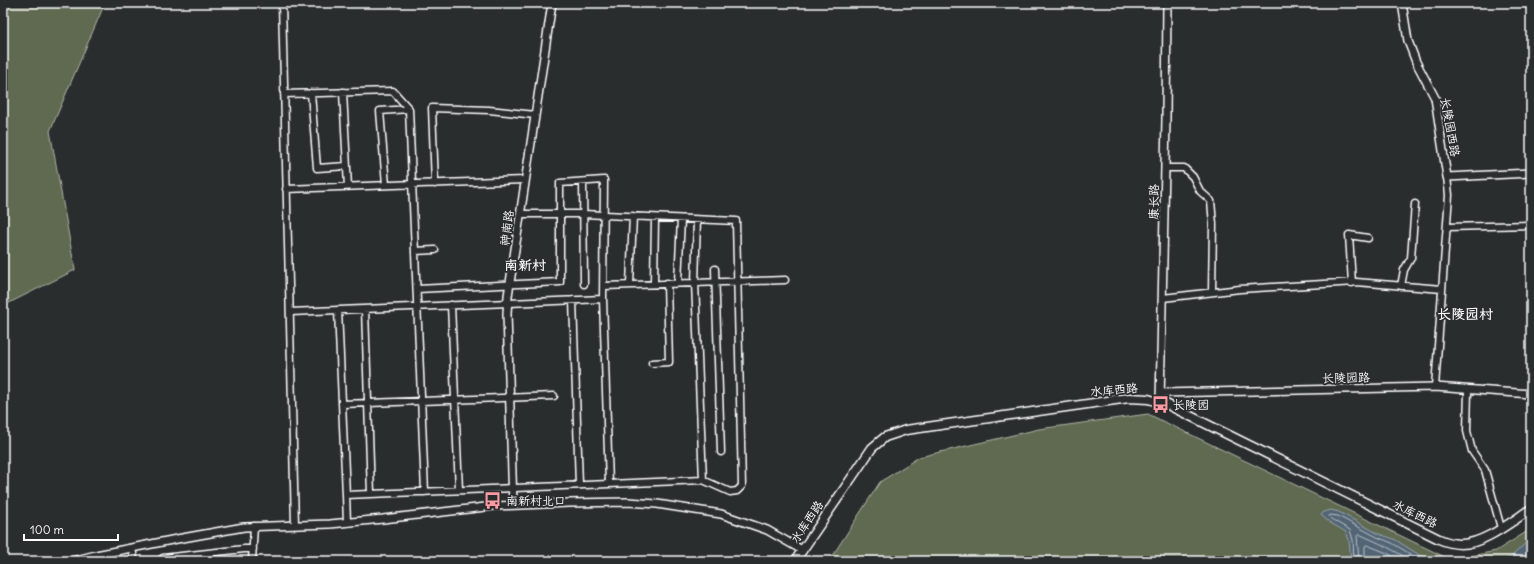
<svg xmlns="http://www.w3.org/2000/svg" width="1534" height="564" font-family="Delius,'LXGW WenKai TC',sans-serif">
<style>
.green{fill:#606a51;stroke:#b0b4a8}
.water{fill:#526575;stroke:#97a3ac}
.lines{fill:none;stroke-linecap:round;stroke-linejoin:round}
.shore{stroke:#bac1c8;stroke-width:1}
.minor-casing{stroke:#fff;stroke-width:9}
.tertiary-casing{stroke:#fff;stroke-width:10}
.secondary-casing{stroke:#fff;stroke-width:11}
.minor{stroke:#2a2d2e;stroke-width:6}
.tertiary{stroke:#2a2d2e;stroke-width:7}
.secondary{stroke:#2a2d2e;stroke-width:8}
.labels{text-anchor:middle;stroke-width:3.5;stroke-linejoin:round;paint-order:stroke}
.street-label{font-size:12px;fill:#fff;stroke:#2a2d2e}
.poi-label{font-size:12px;fill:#fff;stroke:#2a2d2e;text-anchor:start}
.quarter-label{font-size:14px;font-weight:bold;fill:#fff;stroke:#2a2d2e}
</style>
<rect width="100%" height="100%" fill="#2a2d2e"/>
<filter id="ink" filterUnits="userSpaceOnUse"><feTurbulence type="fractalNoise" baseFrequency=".025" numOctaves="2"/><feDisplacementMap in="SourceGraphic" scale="8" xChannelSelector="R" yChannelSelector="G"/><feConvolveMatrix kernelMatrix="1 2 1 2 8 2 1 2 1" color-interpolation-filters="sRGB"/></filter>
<g filter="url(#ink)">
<path class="green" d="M3 3H105L50 131 75 270 3 306Z
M1148 414 1451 560 1496 551 1531 529V561H829L880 482 919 457 1039 429Z"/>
<path class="water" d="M1331 510 1339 512 1379 534 1394 539 1421 556 1434 561H1351L1349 540 1346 532 1329 522 1321 515 1324 512Z
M1531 538V561H1500L1511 557Z"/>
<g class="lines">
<path class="shore" d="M1354 561 1353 540 1350 530 1331 519 1329 517 1330 515 1338 516 1377 537 1392 543 1422 561
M1359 561 1357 536 1359 534C1377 542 1395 550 1411 561
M1365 561V546L1367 545 1387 553 1400 561"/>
<defs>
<path id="minor" d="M282 3 295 525
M343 92 348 187
M311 93 317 168 347 166
M284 94 393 91 409 109 425 492
M1165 168H1184L1193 177 1200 191 1211 201 1213 224 1212 292
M583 182 584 284
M435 184 432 108 489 110 535 115
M386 185 380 111 409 109
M286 189 525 180
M697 220 695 282 703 480
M1447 227 1531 225
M415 251 435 250
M715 269 721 452
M678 282 681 219
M654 283 655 218
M1352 283 1349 235 1368 238
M630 284 633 216
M604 286 785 280
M1401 286 1404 270 1411 258 1415 204
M417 289 560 282V183L604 180 603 299 609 484
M1163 298 1240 289 1356 282 1442 289
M573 300 579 485
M451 305 459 490
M365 309 371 494
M338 310 346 495 703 480 730 492 737 491 742 486 736 221 583 214H520
M290 312 603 299
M652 363 669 362 667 283
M1435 387 1449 195 1447 177
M1468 390 1467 431 1472 451 1485 470 1501 528
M342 404 554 396
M346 495 347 522
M125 561 134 559 132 548
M159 561 163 558 244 549H253
M252 561 254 526"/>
<path id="tertiary" d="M1402 3 1408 41 1416 62 1435 98 1447 177 1531 173
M1161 393 1435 387 1531 394
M1160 402 1166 119 1167 3
M513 505 507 314 508 296 552 3
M72 561 96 555 177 539 244 527 330 524 383 519 494 506 569 503 628 502 657 504 721 514 767 530 802 550"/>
<path id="secondary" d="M795 561 872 448 885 437 906 430 1129 398 1148 399 1166 404 1439 539C1446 542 1453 544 1461 544 1484 544 1512 521 1531 509"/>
</defs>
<use href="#minor" class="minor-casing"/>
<use href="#tertiary" class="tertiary-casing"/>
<use href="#secondary" class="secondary-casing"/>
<use href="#minor" class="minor"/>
<use href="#tertiary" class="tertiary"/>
<use href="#secondary" class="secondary"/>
</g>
</g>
<defs>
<symbol id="bus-bare" viewBox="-9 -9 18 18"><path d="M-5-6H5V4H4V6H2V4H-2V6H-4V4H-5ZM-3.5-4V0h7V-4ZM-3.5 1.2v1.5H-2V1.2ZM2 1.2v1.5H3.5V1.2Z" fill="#ff9aa2" stroke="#2a2d2e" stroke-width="2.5" paint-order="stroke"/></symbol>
</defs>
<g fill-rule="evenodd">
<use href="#bus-bare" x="1148" y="392" width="25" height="25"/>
<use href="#bus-bare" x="480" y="488" width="25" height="25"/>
</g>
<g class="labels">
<g class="street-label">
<text transform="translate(1450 127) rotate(80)" y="4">长陵园西路</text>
<text transform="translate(1154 202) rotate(-89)" y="4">康长路</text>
<text transform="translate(507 228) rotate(-82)" y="4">神南路</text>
<text transform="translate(1346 378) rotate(-1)" y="4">长陵园路</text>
<text transform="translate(1114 390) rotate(-5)" y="4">水库西路</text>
<text transform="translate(1415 514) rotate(26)" y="4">水库西路</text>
<text transform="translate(807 522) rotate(-56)" y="4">水库西路</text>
</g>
<g class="poi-label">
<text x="1173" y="409">长陵园</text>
<text x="506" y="505">南新村北口</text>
</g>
<g class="quarter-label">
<text x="525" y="270">南新村</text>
<text x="1465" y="319">长陵园村</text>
</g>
</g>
<rect width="1534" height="564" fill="none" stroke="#2a2d2e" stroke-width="16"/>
<rect x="8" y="8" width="1518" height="548" fill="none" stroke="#fff" stroke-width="1.5" filter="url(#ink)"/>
<path d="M24 534v6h94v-6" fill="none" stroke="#ffffff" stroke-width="2"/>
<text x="30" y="534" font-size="12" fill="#ffffff" stroke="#2a2d2e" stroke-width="3" paint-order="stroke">100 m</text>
</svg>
